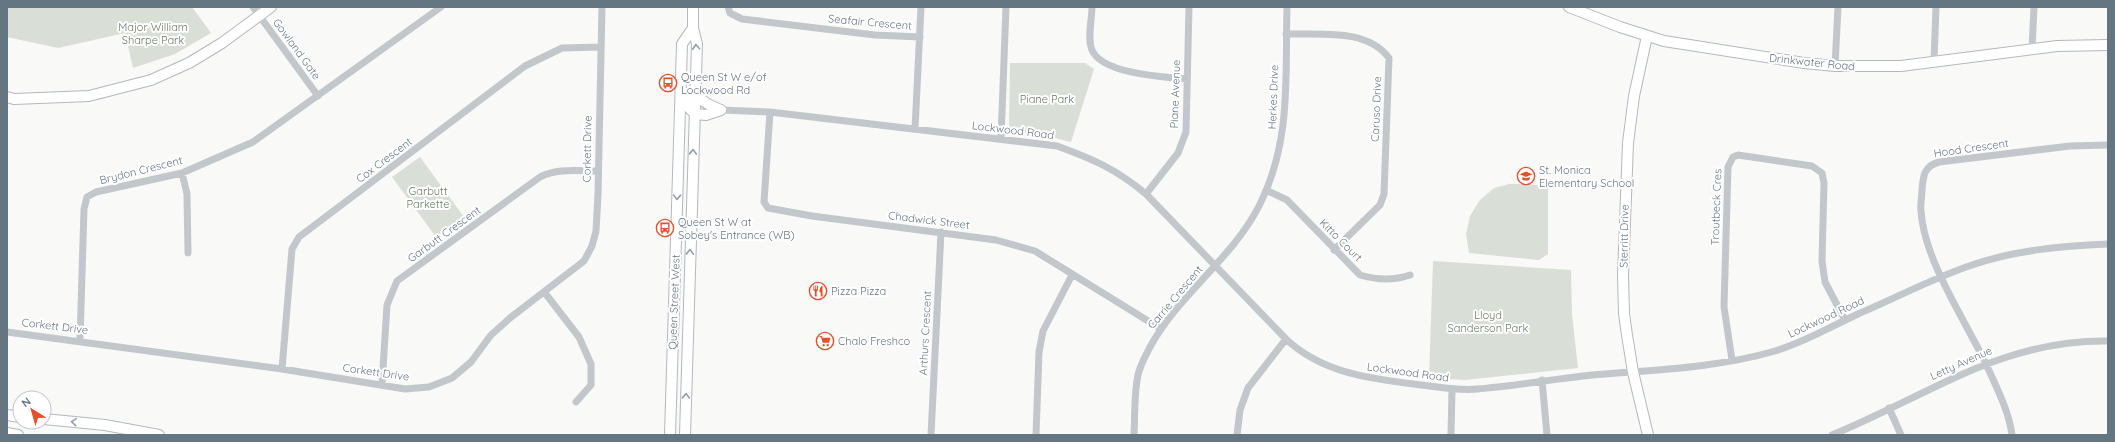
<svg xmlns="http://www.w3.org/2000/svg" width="2115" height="442" font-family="Quicksand,sans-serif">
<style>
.green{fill:#d9ded6}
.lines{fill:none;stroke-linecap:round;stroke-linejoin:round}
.secondary-casing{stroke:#b2b9be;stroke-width:12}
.street{stroke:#c2c7cb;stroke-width:7}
.secondary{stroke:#fff;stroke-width:10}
.oneway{stroke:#929fa8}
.labels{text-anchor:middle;stroke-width:4;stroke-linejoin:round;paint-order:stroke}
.street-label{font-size:11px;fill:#647682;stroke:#fff}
.park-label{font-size:11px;fill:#687a63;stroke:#fff}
.poi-label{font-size:11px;fill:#647682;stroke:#fff;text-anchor:start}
</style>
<rect width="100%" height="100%" fill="#f9f9f7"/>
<path class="green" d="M7 7H192L211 33 175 54 133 68 125 33 58 48 7 37Z
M1010 63H1085L1094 69 1071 142 1039 134 1009 132Z
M420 157 464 217 436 237 392 177Z
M1509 184H1530L1548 187V254L1539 260 1469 253 1466 234 1470 216 1480 200 1494 188Z
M1433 261 1571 270 1572 314 1578 368 1465 380 1429 378Z"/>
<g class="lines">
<defs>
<path id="secondary" d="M1569 7 1620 27 1664 41 1804 63 1835 66H1901L2057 46 2108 45
M1647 36 1634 96 1628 143 1623 276 1624 314 1627 335 1633 372 1648 435
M698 89C697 101 711 106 721 110
M686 93V105L695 114 706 115 721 110
M7 97 14 99 89 96 151 80 189 63 222 43 271 7
M7 415 20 417
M44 419 105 425 159 435
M7 433 18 435
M670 435 682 44 693 28
M685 435 697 44 693 28V7"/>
</defs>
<use href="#secondary" class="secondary-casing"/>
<path class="street" d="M253 7 318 96
M728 7 730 13 742 19 875 35 920 37
M1092 7C1092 19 1087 39 1092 50 1102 74 1164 77 1186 79
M1286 34C1320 35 1367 28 1389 58L1384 194 1380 205 1334 250
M2032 49 2034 7
M1934 61 1936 7
M1835 66 1838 7
M721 110 770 112 1057 146C1093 159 1116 169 1146 194L1286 339C1323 374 1373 379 1421 385 1440 387 1458 391 1477 389 1515 386 1554 379 1592 375 1653 370 1717 368 1775 351 1805 342 1830 327 1858 314 1896 298 1933 278 1972 265 2016 250 2062 246 2108 244
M770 112 764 202 768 208 812 216 996 240 1035 251 1161 329
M915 129 921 7
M1001 139 1006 7
M182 173 187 194 188 253
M1266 190 1287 200 1360 275C1377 280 1393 281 1410 275
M1146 194 1178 153 1186 132 1189 7
M545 293 579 337 591 364V385L576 402
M7 332 282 369 405 389 429 387 452 378 471 362 491 335 510 318 584 261 592 246 596 231 598 194 602 7
M80 340 84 209 87 197 96 192 182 173 253 142 441 7
M1732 360 1724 307 1728 167 1733 157 1738 155 1812 166 1822 173 1824 183 1822 261 1825 282 1845 320
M282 369 292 249 299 237 525 66 562 48 601 47
M1542 380 1547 435
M382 384 387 305 397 281 540 177C558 168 577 171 597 171
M1889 408 1901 435
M931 435 941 232
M1036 435 1039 352 1043 331 1072 275
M1134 435C1135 415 1134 394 1138 375 1140 365 1146 355 1150 347 1179 294 1232 259 1259 206 1292 141 1285 77 1287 7
M1237 435 1240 410 1248 388 1286 339
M1451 435 1452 389
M1832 435C1926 397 2001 339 2108 341
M2012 435C2009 411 1996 386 1986 364 1965 320 1924 260 1921 211 1920 204 1922 197 1922 190 1923 176 1924 166 1939 162L2070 146 2108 145"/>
<use href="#secondary" class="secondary"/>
</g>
<defs><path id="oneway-chevron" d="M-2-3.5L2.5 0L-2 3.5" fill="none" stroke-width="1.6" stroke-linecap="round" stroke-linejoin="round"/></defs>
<g class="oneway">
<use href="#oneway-chevron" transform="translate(696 47) rotate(-93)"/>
<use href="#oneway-chevron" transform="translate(693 152) rotate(-88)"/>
<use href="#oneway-chevron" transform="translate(677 197) rotate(92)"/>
<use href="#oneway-chevron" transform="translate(690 252) rotate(-88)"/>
<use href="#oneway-chevron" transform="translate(686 396) rotate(-88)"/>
<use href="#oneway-chevron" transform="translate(74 422) rotate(-175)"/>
</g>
<defs>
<symbol id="bus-ring" viewBox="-11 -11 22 22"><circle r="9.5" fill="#fff" stroke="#e4502c" stroke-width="1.5"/><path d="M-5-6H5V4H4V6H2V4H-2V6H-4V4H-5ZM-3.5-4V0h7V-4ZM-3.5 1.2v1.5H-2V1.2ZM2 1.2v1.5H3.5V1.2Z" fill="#e4502c"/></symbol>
<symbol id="school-ring" viewBox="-11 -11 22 22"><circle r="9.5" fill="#fff" stroke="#e4502c" stroke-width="1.5"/><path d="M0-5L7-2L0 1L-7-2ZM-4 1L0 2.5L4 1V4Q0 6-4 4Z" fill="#e4502c"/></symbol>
<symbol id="restaurant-ring" viewBox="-11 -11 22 22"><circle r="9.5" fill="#fff" stroke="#e4502c" stroke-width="1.5"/><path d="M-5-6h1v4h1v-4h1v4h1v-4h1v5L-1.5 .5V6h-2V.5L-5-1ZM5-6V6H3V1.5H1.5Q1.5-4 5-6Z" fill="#e4502c"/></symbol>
<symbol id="supermarket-ring" viewBox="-11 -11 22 22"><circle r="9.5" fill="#fff" stroke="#e4502c" stroke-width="1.5"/><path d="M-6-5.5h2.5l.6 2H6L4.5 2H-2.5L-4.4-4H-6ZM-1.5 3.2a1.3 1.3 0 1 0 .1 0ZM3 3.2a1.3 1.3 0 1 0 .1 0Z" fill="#e4502c"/></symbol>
</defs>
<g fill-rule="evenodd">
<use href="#bus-ring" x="658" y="73" width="20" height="20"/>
<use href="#school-ring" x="1516" y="166" width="20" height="20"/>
<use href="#bus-ring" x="655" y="218" width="20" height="20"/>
<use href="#restaurant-ring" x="808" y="281" width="20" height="20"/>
<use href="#supermarket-ring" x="815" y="331" width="20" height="20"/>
</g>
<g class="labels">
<g class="street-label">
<text transform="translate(870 22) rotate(5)" y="4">Seafair Crescent</text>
<text transform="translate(297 49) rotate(54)" y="4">Gowland Gate</text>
<text transform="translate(1812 62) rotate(6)" y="4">Drinkwater Road</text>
<text transform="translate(1175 94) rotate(-88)" y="4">Piane Avenue</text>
<text transform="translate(1273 97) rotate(-88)" y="4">Herkes Drive</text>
<text transform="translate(1376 109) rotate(-88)" y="4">Caruso Drive</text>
<text transform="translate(1013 130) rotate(7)" y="4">Lockwood Road</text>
<text transform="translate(1971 148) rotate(-8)" y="4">Hood Crescent</text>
<text transform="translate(587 149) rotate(-89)" y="4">Corkett Drive</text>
<text transform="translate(384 160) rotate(-37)" y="4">Cox Crescent</text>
<text transform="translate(141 170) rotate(-14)" y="4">Brydon Crescent</text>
<text transform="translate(1716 207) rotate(-88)" y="4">Troutbeck Cres</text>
<text transform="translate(929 220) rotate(7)" y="4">Chadwick Street</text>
<text transform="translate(444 234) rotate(-36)" y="4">Garbutt Crescent</text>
<text transform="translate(1624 236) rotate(-89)" y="4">Sterritt Drive</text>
<text transform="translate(1341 240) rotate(45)" y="4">Kitto Court</text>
<text transform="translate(1175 297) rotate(-50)" y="4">Carrie Crescent</text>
<text transform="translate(674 302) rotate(-88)" y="4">Queen Street West</text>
<text transform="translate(1826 317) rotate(-25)" y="4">Lockwood Road</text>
<text transform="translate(55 326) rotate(7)" y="4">Corkett Drive</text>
<text transform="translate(925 333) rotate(-87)" y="4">Arthurs Crescent</text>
<text transform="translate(1961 363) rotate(-24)" y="4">Letty Avenue</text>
<text transform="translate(376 372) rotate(8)" y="4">Corkett Drive</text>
<text transform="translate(1408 372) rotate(8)" y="4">Lockwood Road</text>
</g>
<g class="park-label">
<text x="153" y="31">Major William<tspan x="153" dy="13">Sharpe Park</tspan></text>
<text x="1047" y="103">Piane Park</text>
<text x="428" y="195">Garbutt<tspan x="428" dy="13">Parkette</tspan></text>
<text x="1488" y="319">Lloyd<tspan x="1488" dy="13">Sanderson Park</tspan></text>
</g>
<g class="poi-label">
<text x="681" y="81">Queen St W e/of<tspan x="681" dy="13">Lockwood Rd</tspan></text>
<text x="1539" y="174">St. Monica<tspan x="1539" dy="13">Elementary School</tspan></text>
<text x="678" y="226">Queen St W at<tspan x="678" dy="13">Sobey's Entrance (WB)</tspan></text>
<text x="831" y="295">Pizza Pizza</text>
<text x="838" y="345">Chalo Freshco</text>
</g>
</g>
<rect width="2115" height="442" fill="none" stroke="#647682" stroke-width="16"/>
<g transform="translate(32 410) rotate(323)"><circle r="19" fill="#ffffff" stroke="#c1c8cd"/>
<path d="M0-3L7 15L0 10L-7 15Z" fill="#e4502c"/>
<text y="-6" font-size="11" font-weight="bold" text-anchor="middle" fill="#647682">N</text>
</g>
</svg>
